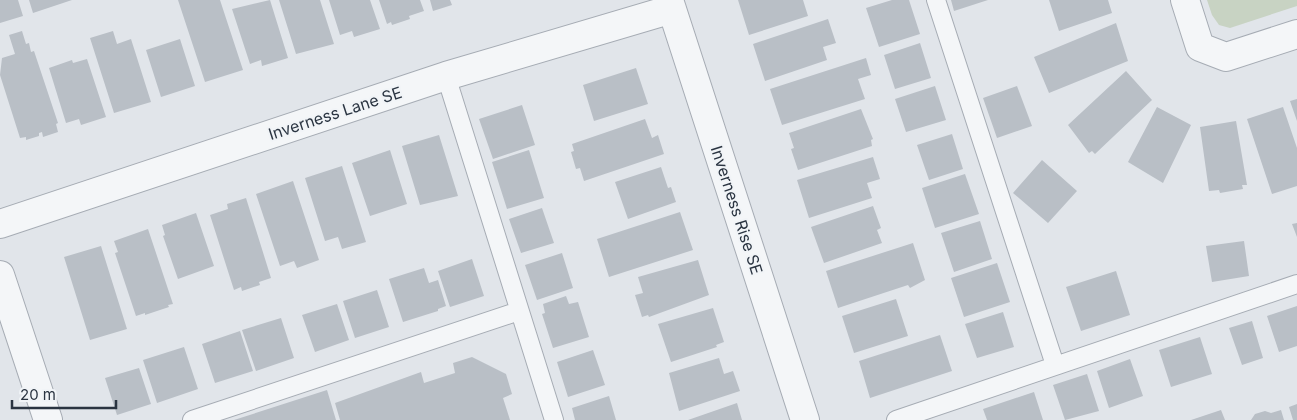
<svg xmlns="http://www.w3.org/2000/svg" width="1297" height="420" font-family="Inter,sans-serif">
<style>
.green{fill:#c8d3c3}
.building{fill:#b9bfc6}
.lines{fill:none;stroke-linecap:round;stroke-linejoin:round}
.lane-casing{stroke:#a6acb4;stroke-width:20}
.street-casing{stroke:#a6acb4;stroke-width:30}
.lane{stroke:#f4f6f8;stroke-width:18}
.street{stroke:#f4f6f8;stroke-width:28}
.labels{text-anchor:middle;stroke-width:4;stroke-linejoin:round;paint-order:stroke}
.street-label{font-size:16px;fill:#2a3441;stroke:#f1f4f7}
</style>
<rect width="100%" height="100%" fill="#e1e5ea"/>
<path class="green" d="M1207 0H1297V6L1230 28 1219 25 1212 15Z"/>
<path class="building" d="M0 0H18L23 16 0 23Z
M29 0H72L33 13Z
M178 0H220L243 70 205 82Z
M270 0 288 58 262 66 261 60 250 64 232 9Z
M279 0H320L334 44 296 54Z
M329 0H370L380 29 354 37 352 31 340 35Z
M379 0H420L424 11 409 16 410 19 392 25 391 22 387 24Z
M430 0H450L452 5 433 11Z
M738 0H803L808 16 749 35Z
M892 0H909L920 34 879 47 866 8Z
M951 0H988L954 11Z
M1049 0H1108L1112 13 1059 31Z
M828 19 836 43 823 47 827 60 765 81 753 44Z
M1116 23 1128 61 1049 93 1034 57Z
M22 31 26 44 29 43 31 52 34 51 58 123 56 124 58 132 43 137 42 132 39 133V136L26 140V137L20 138 0 75 2 58 15 54 9 35Z
M113 31 117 44 131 39 151 102 114 113 90 38Z
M180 39 195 86 161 97 146 50Z
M920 43 931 78 895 89 884 55Z
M866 58 871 75 858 79 865 99 782 125 770 89Z
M87 59 106 117 81 125 79 119 66 123 49 68 72 60 73 63Z
M636 68 648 104 594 121 583 85Z
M1126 71 1152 100 1095 154 1092 151 1089 153 1068 125Z
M935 86 946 120 906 132 895 99Z
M1017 86 1032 126 997 138 983 98Z
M1297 99V121L1290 101Z
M522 105 535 145 493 159 479 119Z
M1157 107 1191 125 1163 183 1128 162Z
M1283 107 1297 148V186L1272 194 1247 119Z
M861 109 873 139 871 140 872 146 798 170 791 149 794 148 789 133Z
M645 119 652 138 658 135 664 154 584 181 580 168 576 169 571 152 574 151 572 144Z
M1236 121 1247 185H1242L1243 189 1220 193 1219 190 1209 191 1200 127Z
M952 134 963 169 929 180 917 145Z
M439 135 458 196 420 205 402 146Z
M390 150 407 204 370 216 352 163Z
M529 150 544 198 507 209 492 162Z
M873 157 880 179 867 183 872 198 809 218 797 180Z
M1042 160 1077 191 1048 223 1013 193Z
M342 166 366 242 342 249 338 237 325 241 305 178Z
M661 167 668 188 671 187 676 202 628 219 615 182Z
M965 174 979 214 935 228 922 188Z
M293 181 319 260 297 268 294 261 280 266 256 194Z
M246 198 271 278 259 282 260 285 242 291 241 287 234 290 210 215 228 209 227 204Z
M873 206 881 228 877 230 882 243 824 263 811 227Z
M542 208 554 243 521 253 509 219Z
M680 212 693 250 609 277 597 239Z
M196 213 214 266 178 279 163 236 165 235 162 225Z
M980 221 992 259 954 272 941 233Z
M1297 223V237L1292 224Z
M148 229 173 304 168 305 169 307 145 315V313L136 316 115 253 118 252 114 241Z
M1244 241 1249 276 1212 282 1206 246Z
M913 243 925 280 910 288 908 285 838 308 826 271Z
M101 246 127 329 90 340 64 257Z
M562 253 573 288 537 300 525 265Z
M472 259 484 296 450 307 438 271Z
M698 260 709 295 649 317 648 315 642 317 635 295 643 293 638 277Z
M997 263 1010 302 964 317 951 278Z
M424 268 429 283 438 280 446 306 438 309V311L403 322 389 279Z
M1116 271 1130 315 1081 331 1066 287Z
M377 290 389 327 355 338 343 301Z
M566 296 569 304 578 302 589 337 553 348 542 314 545 313 543 304Z
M896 299 908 336 854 353 842 316Z
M337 304 349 340 315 352 302 315Z
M1297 306V346L1279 352 1267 316Z
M713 308 724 342 716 345 717 347 671 362 658 324Z
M1003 312 1014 347 977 358 965 324Z
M281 318 294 358 256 371 242 330Z
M1252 321 1263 358 1242 365 1229 328Z
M240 331 253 371 215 383 202 344Z
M940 335 952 371 870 398 859 361Z
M1200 337 1212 374 1171 387 1159 350Z
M184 347 198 389 157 403 143 360Z
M593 350 605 385 568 397 557 362Z
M472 357 506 374 512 394 503 398 510 420H340L335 403 421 372 424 383 455 373 453 363Z
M719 358 724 374 733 371 740 391 679 411 669 373Z
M1130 359 1143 396 1109 408 1097 371Z
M139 368 151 404 117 415 105 378Z
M1087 374 1099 411 1065 420 1053 385Z
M327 390 336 420H234Z
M1034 392 1043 420H987L983 409Z
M609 396 616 420H575L572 408Z
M737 403 742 420H688Z
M1297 404V420H1293L1289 407Z
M1221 410 1225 420H1191Z
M1281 410 1284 420H1251L1255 414 1265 411 1271 413Z"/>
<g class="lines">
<defs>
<path id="lane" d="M936 0 1055 365
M446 76 554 420
M192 420 519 311
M896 420 1297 284"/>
<path id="street" d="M669 0 805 420
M1185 0 1200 47 1226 57 1297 34
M0 224 446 76 672 9
M0 275 48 420"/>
</defs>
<use href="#lane" class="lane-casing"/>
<use href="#street" class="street-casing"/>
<use href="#lane" class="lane"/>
<use href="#street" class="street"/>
</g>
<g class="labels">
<g class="street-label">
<text transform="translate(335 113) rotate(-18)" y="6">Inverness Lane SE</text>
<text transform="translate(737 210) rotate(72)" y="6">Inverness Rise SE</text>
</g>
</g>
<path d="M12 400v8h104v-8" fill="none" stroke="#2a3441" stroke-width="2.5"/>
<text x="20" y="400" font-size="15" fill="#2a3441" stroke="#f1f4f7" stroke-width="4" paint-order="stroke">20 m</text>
</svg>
